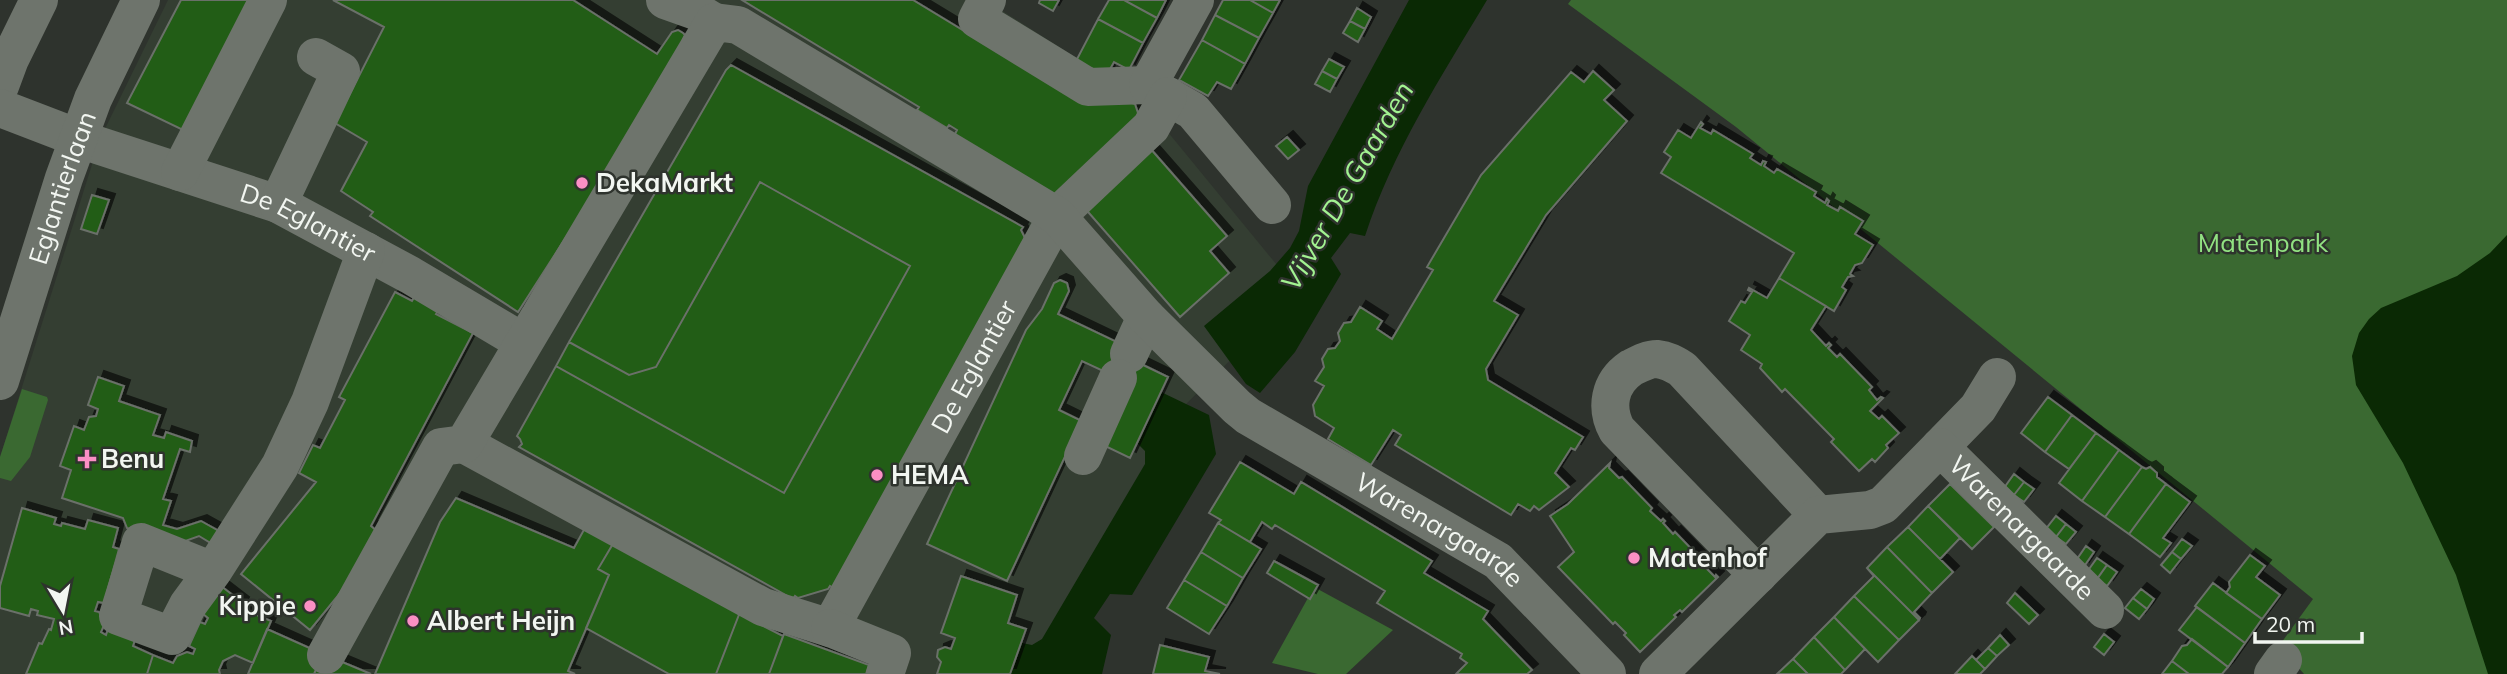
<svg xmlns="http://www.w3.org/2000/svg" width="2507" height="674" font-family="Mulish,sans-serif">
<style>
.built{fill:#343e32}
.green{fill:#3a6931}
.water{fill:#0a2904}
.building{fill:#225d14;stroke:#6a7069;stroke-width:2;filter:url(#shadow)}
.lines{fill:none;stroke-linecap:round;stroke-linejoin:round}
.minor{stroke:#6e746c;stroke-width:38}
.poi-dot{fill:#fb8fc4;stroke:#2e332d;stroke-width:2.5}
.labels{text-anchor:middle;stroke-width:5;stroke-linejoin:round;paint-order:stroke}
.poi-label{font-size:26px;font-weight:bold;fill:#f2f6f1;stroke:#2e332d;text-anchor:start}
.street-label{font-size:26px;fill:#f2f6f1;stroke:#2e332d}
.park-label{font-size:26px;fill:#91e181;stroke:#2e332d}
.water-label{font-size:28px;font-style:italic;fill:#a2f391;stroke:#2e332d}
</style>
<defs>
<filter id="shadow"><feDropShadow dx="6" dy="-6" stdDeviation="0" flood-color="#0009"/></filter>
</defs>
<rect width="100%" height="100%" fill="#2e332d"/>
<path class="built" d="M168 0H985L1140 98 1299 292 1175 415 1053 674H0V457L100 139Z"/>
<path class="green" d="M1571 0H2507V674H2304L2279 646 2313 599 1736 127 1568 4Z
M22 389 47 397 48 400 30 457 11 481 0 478V457Z
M1314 587 1393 630 1346 674H1318L1272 663Z"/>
<path class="water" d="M1409 0H1487C1441 77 1393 151 1365 236L1350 233 1331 258 1341 274 1295 352 1260 393 1246 384 1204 326 1270 271 1290 248 1299 231 1308 186Z
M2507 235V674H2488L2456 575 2403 463 2356 385 2352 356 2359 333 2369 319 2381 308 2457 276 2490 253Z
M1161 392 1209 415 1216 454 1132 595 1110 594 1094 618 1111 635 1102 674H1011L1022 643 1032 645 1042 639 1145 464V451L1138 444Z"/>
<path class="building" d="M181 0H250L183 130 127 103Z
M333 0H573L657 54 672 32 678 30 683 33 685 35 660 91 518 312 370 216 373 212 341 191 367 142 335 123 384 27Z
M742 0H913L1035 74 1135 104 1139 116 1055 200 954 136 957 130 949 125 947 128 917 110 919 107Z
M1040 0H1059L1053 11 1039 3Z
M1109 0H1124L1157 18 1143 43 1098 19Z
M1124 0H1166L1157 18Z
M1223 0H1250L1273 13 1259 38 1215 15Z
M1250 0H1280L1273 13Z
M1357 8 1371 17 1365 29 1350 21Z
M1215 15 1259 38 1245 64 1202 40Z
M1098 19 1143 43 1129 70 1114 62 1105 78 1076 61Z
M1350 21 1365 29 1358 42 1343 33Z
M1202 40 1245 64 1231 89 1217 82 1208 96 1179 80Z
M1329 59 1344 67 1337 79 1322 71Z
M731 65 1023 227 1021 230 1026 240 833 588 830 586 828 589 798 598 795 596 793 599 519 447 522 444 520 439 517 436 556 366 784 493 910 266 760 182 656 367 629 375 569 342 726 70Z
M1322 71 1337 79 1330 92 1315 84Z
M1593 71 1614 90 1604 100 1627 121 1546 215 1494 301 1518 315 1486 369 1488 380 1583 437 1575 450 1571 448 1555 473 1569 487 1539 510 1534 506 1530 511 1518 504 1511 515 1395 445 1401 435 1393 430 1371 465 1328 439 1334 428 1315 416 1313 405 1324 386 1315 381 1324 367 1322 359 1328 349 1335 348 1340 341 1338 333 1344 323 1351 322 1360 307 1382 321 1377 329 1392 339 1433 270 1427 267 1481 175 1571 72 1584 82Z
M1701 122 1703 124 1700 128 1711 134 1713 130 1753 154 1750 158 1761 165 1763 161 1766 162 1764 166 1774 173 1777 169 1816 192 1814 196 1825 203 1827 199 1829 201 1827 205 1838 211 1840 207 1863 221 1855 234 1873 245 1862 263 1855 265 1850 274 1853 276 1848 277 1842 287 1846 290 1834 311 1779 278 1794 253 1661 173 1671 157 1664 152 1678 130 1691 138Z
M1287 137 1299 150 1288 159 1276 146Z
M1149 147 1227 236 1210 251 1229 273 1180 317 1082 205Z
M760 182 910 266 784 493 556 366 569 342 629 375 656 367Z
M92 195 109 200 97 234 81 229Z
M1779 278 1826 306 1811 330 1826 346 1829 343 1831 345 1828 348 1837 357 1840 354 1872 387 1869 390 1877 400 1881 397 1883 398 1870 411 1879 419 1882 416 1899 433 1886 445 1888 448 1875 462 1872 459 1859 471 1831 442 1834 439 1785 389 1782 392 1760 368 1762 364 1741 350 1750 335 1729 321 1741 301 1745 303 1752 292 1748 290 1749 288 1767 298Z
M1060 280 1067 283 1069 291 1058 314 1117 342 1116 377 1082 361 1059 410 1090 425 1068 450 1007 581 927 544 1026 330 1042 309 1054 283Z
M395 292 412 301 416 294 440 308 436 314 473 333 371 526 385 538 310 630 241 574 316 482 299 473 313 445 320 448 345 400 339 397Z
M1139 363 1168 377 1130 458 1101 444Z
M98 377 124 386 119 401 160 415 153 435 164 438 166 432 192 441 190 452 180 449 163 499 171 501 163 525 177 529 201 521 226 535 219 548 199 536 177 544 159 539 127 528 123 518 62 498 71 470 60 466 74 426 84 430 89 417 96 416 98 409 88 405Z
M2048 397 2072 415 2045 452 2021 433Z
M2072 415 2096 433 2069 469 2045 452Z
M2096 433 2119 450 2082 501 2059 483Z
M2119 450 2142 467 2105 517 2082 501Z
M1240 462 1294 494 1301 482 1432 561 1424 573 1488 611 1483 619 1532 670 1527 674H1456L1467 663 1460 658 1462 654 1377 603 1385 591 1275 525 1272 529 1262 522 1250 542 1218 523 1221 520 1209 513Z
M1610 463 1609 468 1619 478 1622 477 1652 508 1650 511 1661 521 1663 519 1665 521 1663 523 1673 534 1675 532 1706 564 1704 566 1715 577 1716 575 1718 577 1682 612 1680 610 1674 615 1676 617 1640 652 1624 635 1626 633 1615 622 1613 624 1558 567 1574 552 1550 516 1568 504Z
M2142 467 2146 469 2150 467 2157 473V477L2166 484 2129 534 2105 517Z
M2014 474 2024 482 2014 495 2004 488Z
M2024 482 2034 489 2024 502 2014 495Z
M1950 484 1994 527 1972 549 1928 506Z
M2166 484 2190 502 2163 538 2171 543 2160 557 2129 534Z
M456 498 574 548 586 526 614 542 598 569 609 575 568 671 575 674H375L440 522Z
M1928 506 1960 538 1940 559 1908 527Z
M22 508 56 518 54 524 61 526 62 523 85 529 88 520 118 528 113 547 119 549 104 603 98 602 95 611 99 612 105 623 101 632 106 635 108 629 135 640 133 646 153 655 147 674H26L39 643 42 644 49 629 51 630 54 619 37 615 38 611 31 609 29 616 0 608V586Z
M2056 516 2066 524 2056 537 2045 530Z
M1218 523 1261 549 1243 578 1201 552Z
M2066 524 2076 532 2066 544 2056 537Z
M1908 527 1953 572 1932 593 1887 547Z
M2182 539 2192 546 2181 559 2172 552Z
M614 542 740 612 716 674H669L586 628 609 575 598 569Z
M2086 546 2094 552 2083 568 2075 562Z
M1887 547 1932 593 1914 612 1920 618 1919 620 1867 568Z
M1201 552 1243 578 1227 606 1184 580Z
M2172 552 2181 559 2170 573 2161 565Z
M2250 555 2265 566 2256 577 2280 595 2262 619 2226 593 2230 587 2229 582Z
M2097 558 2107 565 2097 579 2087 572Z
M1274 561 1318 585 1310 599 1267 573Z
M2107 565 2117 572 2107 586 2097 579Z
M1867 568 1919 620 1899 640 1854 596 1874 576Z
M961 576 1017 595 1008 623 1026 629 1010 674H937L941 662 937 657 938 650 945 647 951 649 955 638 941 633Z
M1184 580 1227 606 1209 634 1167 608Z
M2213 583 2262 619 2245 643 2195 606Z
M221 586 243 603 240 608 271 621 253 663 235 655 223 661 219 670 220 674H147L153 655 173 663 177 656 187 652 193 654 195 649 189 646 200 622 205 624 208 618 197 609Z
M2141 589 2154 599 2147 609 2133 598Z
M2015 593 2038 615 2029 624 2007 603Z
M1854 596 1899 640 1878 662 1834 617Z
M2133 598 2147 609 2139 619 2125 608Z
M2197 607 2245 643 2228 667 2179 630Z
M740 612 739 614 783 636 769 674H716Z
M1834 617 1865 649 1845 670 1814 637Z
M267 629 323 654 314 674H248Z
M784 634 869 665 866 674H769Z
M2104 634 2114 642 2104 655 2094 647Z
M2000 635 2009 645 1997 656 1988 648Z
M1814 637 1845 670 1841 674H1808L1793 659Z
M2192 639 2228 667 2222 674H2189L2172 661 2182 646 2187 645Z
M1160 645 1209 657 1205 671 1220 674H1153Z
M1988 648 1997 656 1985 669 1976 660Z
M323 654 371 674H314Z
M1972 656 1985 669 1980 674H1955Z
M1793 659 1808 674H1777Z
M2172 661 2189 674H2162Z"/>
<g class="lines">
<g class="minor">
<path d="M665 0 696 11 714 22"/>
<path d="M987 0 977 19 1088 87 1148 85 1193 111 1272 205"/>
<path d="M1148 85 1195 0"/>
<path d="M0 86 10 59 39 0"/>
<path id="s1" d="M0 108 94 144 278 204 410 275 523 342"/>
<path d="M180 172 268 0"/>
<path d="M278 204 341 71 316 57"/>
<path d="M1129 354 1146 317"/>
<path id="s2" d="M0 381 64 178 93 99 141 0"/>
<path id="s3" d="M464 444 763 607 830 628 1057 216 1151 127 1168 96"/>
<path d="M1940 447 1978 408 1997 377"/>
<path d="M1083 456 1118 378"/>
<path d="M213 571 141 542 118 616 172 636 188 605 213 571 280 466 310 402 366 251"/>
<path d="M1758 575 1617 430C1605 408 1609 383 1631 368 1639 364 1648 359 1657 359 1667 360 1674 364 1682 369L1818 515"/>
<path d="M830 628 892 653 885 674"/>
<path id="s4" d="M326 655 441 447 464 444 714 22 738 25 1057 216 1146 317 1237 407 1248 416 1498 561 1607 674"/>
<path id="s5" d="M1658 674 1818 515 1870 510 1883 505 1940 447 2105 610"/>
<path d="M2273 674 2283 660"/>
</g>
</g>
<g class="poi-dot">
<circle cx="582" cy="183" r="7"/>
<path d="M83.5 448.5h7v7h7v7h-7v7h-7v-7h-7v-7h7z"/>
<circle cx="877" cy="475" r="7"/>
<circle cx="1634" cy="558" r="7"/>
<circle cx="310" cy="606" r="7"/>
<circle cx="413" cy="621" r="7"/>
</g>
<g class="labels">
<g class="poi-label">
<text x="596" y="192">DekaMarkt</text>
<text x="101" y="468">Benu</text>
<text x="891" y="484">HEMA</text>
<text x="1648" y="567">Matenhof</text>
<text x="296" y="615" text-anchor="end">Kippie</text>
<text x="427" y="630">Albert Heijn</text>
</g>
<g class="street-label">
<text dy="9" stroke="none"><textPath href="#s2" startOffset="203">Eglantierlaan</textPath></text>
<text dy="9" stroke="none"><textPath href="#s1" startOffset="329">De Eglantier</textPath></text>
<text dy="9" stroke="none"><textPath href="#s3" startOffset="709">De Eglantier</textPath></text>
<text dy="9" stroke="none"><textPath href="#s5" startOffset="488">Warenargaarde</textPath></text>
<text dy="9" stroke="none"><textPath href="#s4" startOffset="1647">Warenargaarde</textPath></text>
</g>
<g class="park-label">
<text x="2263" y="252">Matenpark</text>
</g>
<g class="water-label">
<text transform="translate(1347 186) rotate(-60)" y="10">Vijver De Gaarden</text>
</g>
</g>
<g transform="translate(63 611) rotate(170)" stroke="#2e332d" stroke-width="5" paint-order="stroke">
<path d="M0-5L12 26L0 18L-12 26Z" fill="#f2f6f1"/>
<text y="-10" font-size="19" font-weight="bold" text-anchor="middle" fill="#f2f6f1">N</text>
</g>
<path d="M2255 632v10h107v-10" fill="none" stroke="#f2f6f1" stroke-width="3.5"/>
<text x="2266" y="632" font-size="21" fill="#f2f6f1" stroke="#2e332d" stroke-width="5" paint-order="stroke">20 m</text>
</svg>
